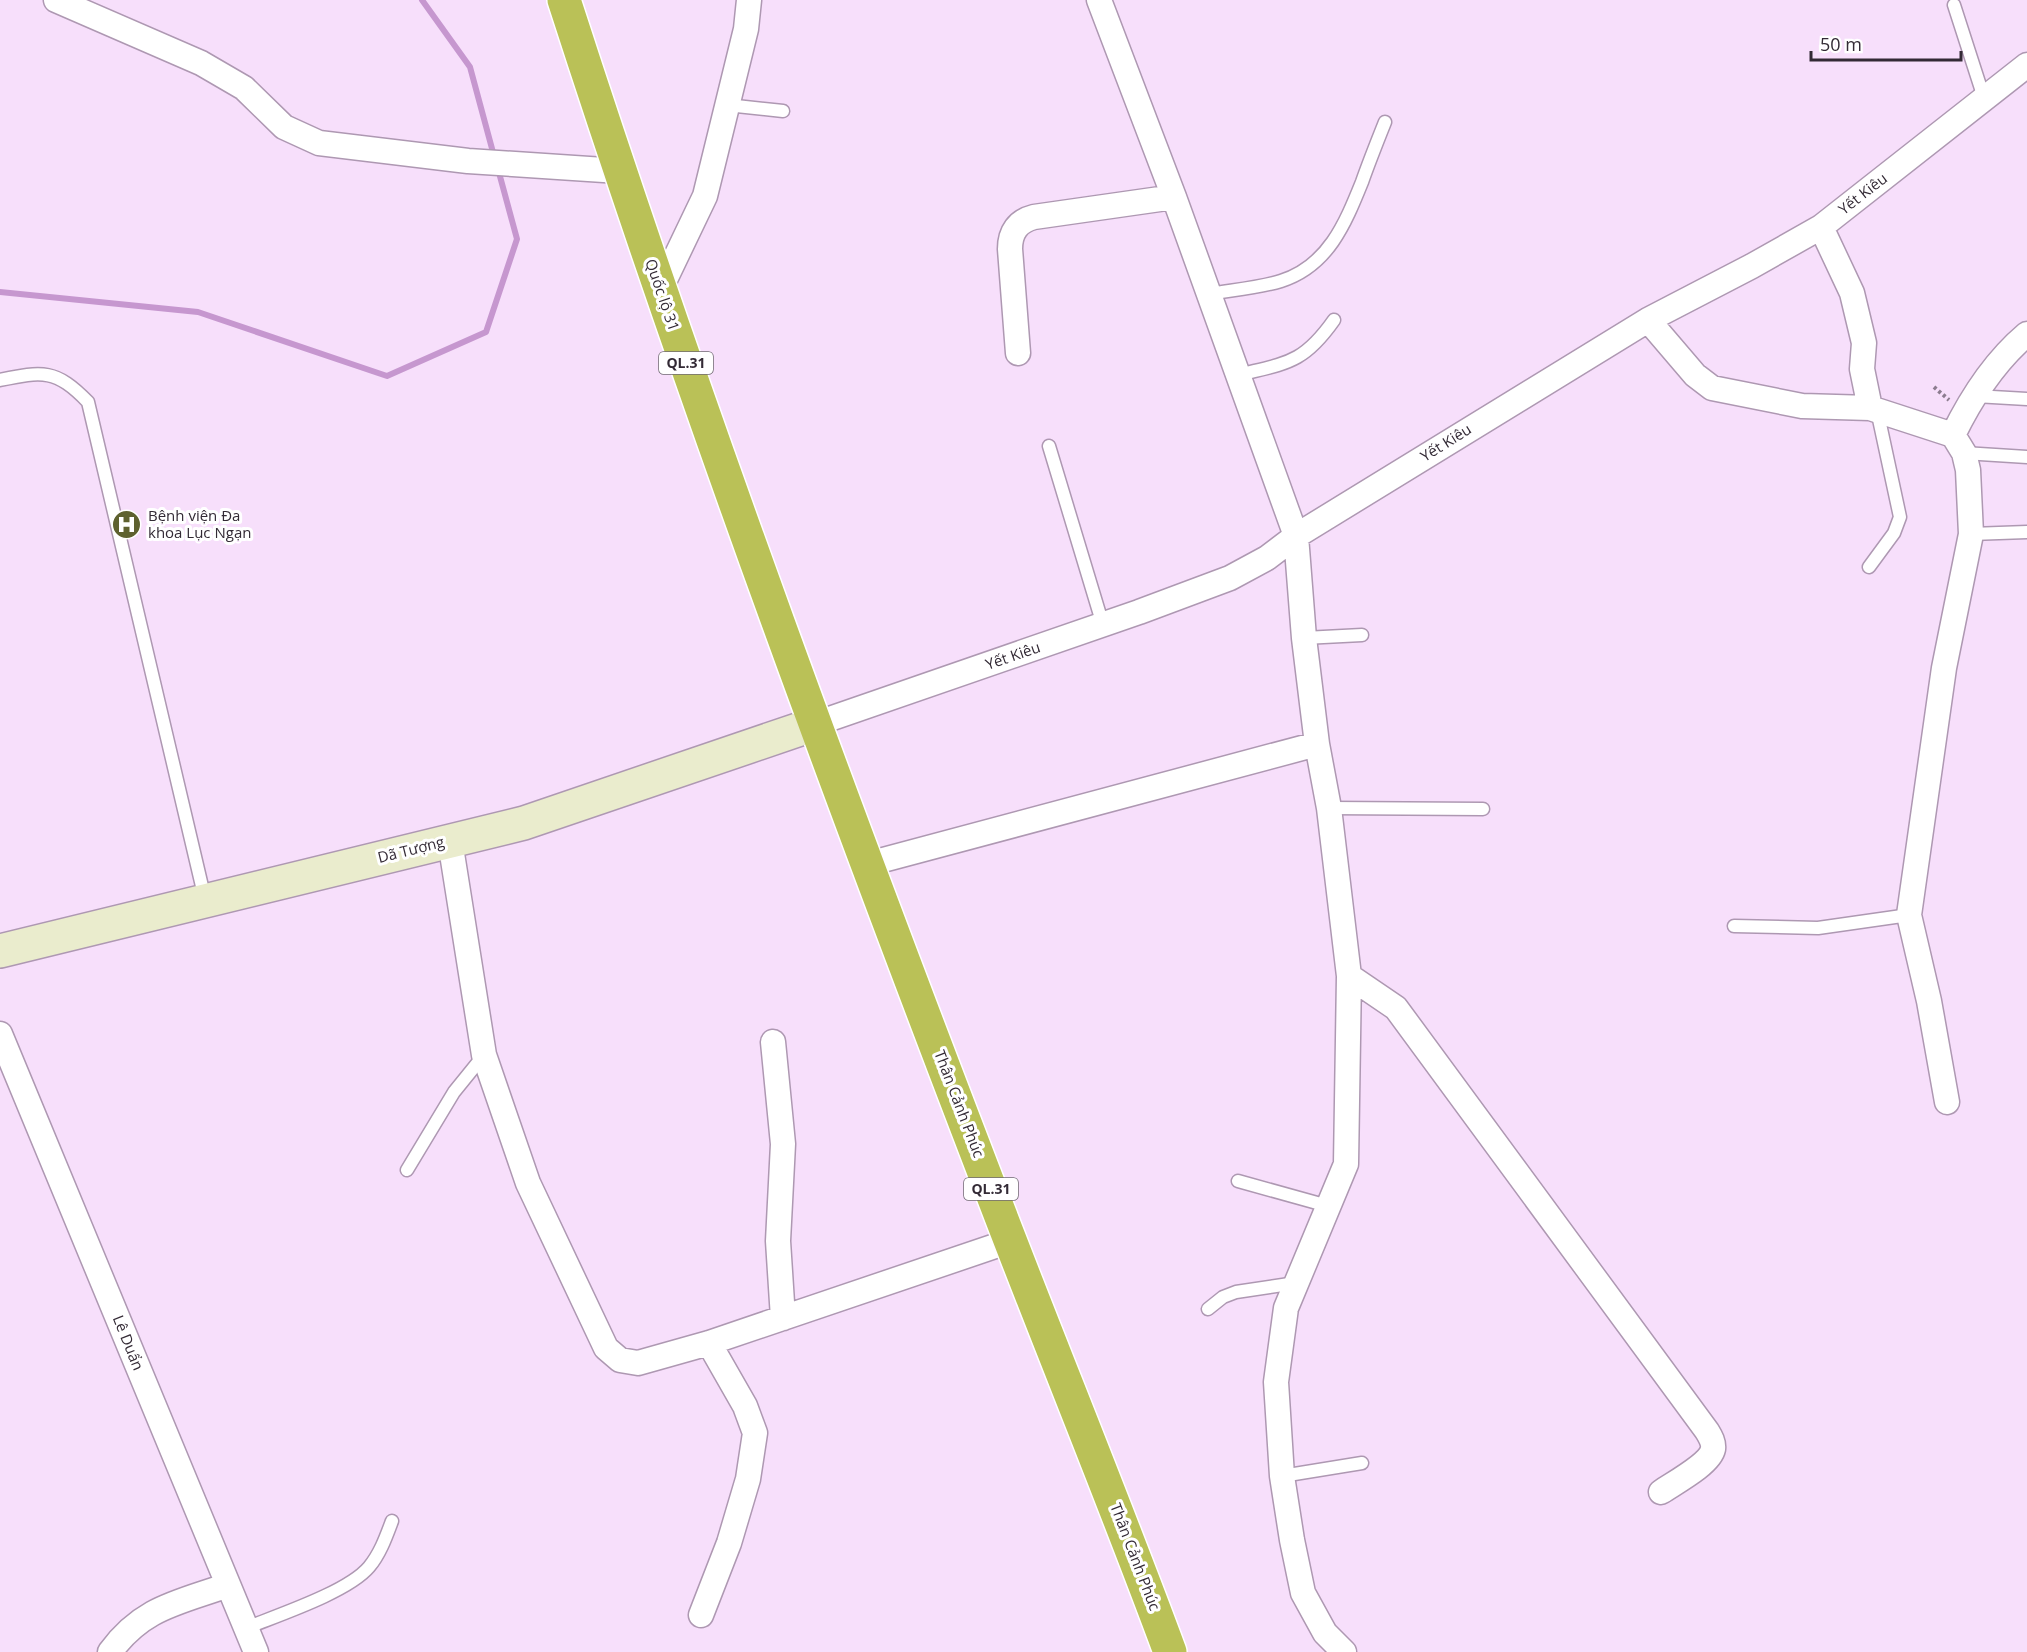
<svg xmlns="http://www.w3.org/2000/svg" width="2027" height="1652" font-family="'Open Sans',sans-serif">
<style>
.lines{fill:none;stroke-linecap:round;stroke-linejoin:round}
.stream{stroke:#c697cf;stroke-width:6}
.lane-casing{stroke:#ae98b2;stroke-width:15}
.street-casing{stroke:#ae98b2;stroke-width:27}
.secondary-casing{stroke:#ae98b2;stroke-width:36}
.highway-casing{stroke:#fff;stroke-width:36}
.path{stroke:#8c7c8f;stroke-width:4;stroke-dasharray:3 3;stroke-linecap:butt}
.lane{stroke:#fff;stroke-width:12}
.street{stroke:#fff;stroke-width:24}
.secondary{stroke:#eaeccd;stroke-width:33}
.highway{stroke:#bac157;stroke-width:33}
.labels{text-anchor:middle;stroke-width:6;stroke-linejoin:round;paint-order:stroke}
.shield{fill:#fff;stroke:#706a72;stroke-width:1.5}
.shield-label{font-size:14px;font-weight:bold;fill:#332a35}
.street-label{font-size:15px;fill:#332a35;stroke:#fff}
.poi-label{font-size:15px;fill:#332a35;stroke:#fff;text-anchor:start}
</style>
<rect width="100%" height="100%" fill="#f7dffb"/>
<g class="lines">
<path class="stream" d="M422 0 470 67 494 156
M0 292 198 312 387 376 486 332 517 239 498 169"/>
<defs>
<path id="lane" d="M1954 5 1984 98
M727 105 783 111
M1209 294C1232 290 1258 288 1281 281 1328 266 1345 224 1362 182 1369 162 1377 142 1385 122
M1238 375C1286 363 1303 364 1334 320
M0 380C43 371 56 369 88 402L205 899
M1975 396 2027 399
M1049 446 1103 625
M1964 453 2027 457
M1971 534 2027 532
M1869 567 1894 533 1900 517 1877 410
M1304 638 1362 635
M1329 808 1483 809
M1734 926 1818 928 1909 915
M407 1170 454 1092 484 1055
M1238 1181 1328 1206
M1208 1309 1223 1297 1236 1292 1296 1283
M1282 1476 1362 1463
M246 1628C278 1615 348 1592 369 1567 380 1554 386 1537 392 1521"/>
<path id="street" d="M56 0 201 63 244 88 284 127 319 143 468 161 619 171
M1099 0 1174 197 1296 536 1304 638 1317 744 1329 808 1349 976 1346 1164 1286 1308 1276 1382 1282 1476 1292 1540 1303 1593 1325 1633 1344 1652
M1821 227 1852 293 1864 343 1862 369 1870 408
M660 290 705 196 746 29 749 0
M1648 320 1695 375 1712 388 1802 406 1870 408 1953 435 1964 453 1968 470 1971 534 1944 668 1909 915 1929 1001 1947 1102
M1018 353 1010 249C1010 232 1018 221 1034 217L1174 197
M1953 435C1971 398 1995 361 2027 334
M815 724 1139 612 1230 578 1267 558 1296 536 1648 320 1752 266 1821 227 2027 65
M450 841 484 1055 528 1183 606 1348 620 1360 638 1363 709 1343 1010 1241
M868 864 1317 744
M1349 976 1396 1008 1707 1431C1710 1436 1714 1442 1713 1449 1710 1464 1674 1483 1661 1492
M0 1034 256 1652
M773 1042 783 1144 778 1241 783 1318
M701 1615 729 1543 748 1479 755 1433 745 1406 709 1343
M110 1652C143 1607 178 1603 228 1585"/>
<path id="secondary" d="M0 951 524 823 815 724"/>
<path id="highway" d="M564 0C699 418 852 830 1010 1240 1063 1377 1119 1514 1170 1652"/>
</defs>
<use href="#lane" class="lane-casing"/>
<use href="#street" class="street-casing"/>
<use href="#secondary" class="secondary-casing"/>
<use href="#highway" class="highway-casing"/>
<path class="path" d="M1934 387 1949 400"/>
<use href="#lane" class="lane"/>
<use href="#street" class="street"/>
<use href="#secondary" class="secondary"/>
<use href="#highway" class="highway"/>
</g>
<defs>
<symbol id="hospital-disc" viewBox="-11 -11 22 22"><circle r="9.5" fill="#5e612f" stroke="#fff"/><path d="M-5-5h3v3.5h4V-5h3V5h-3V1.5h-4V5h-3Z" fill="#fff"/></symbol>
</defs>
<g fill-rule="evenodd">
<use href="#hospital-disc" x="110" y="508" width="33" height="33"/>
</g>
<g class="labels">
<g class="shield">
<rect x="659" y="352" width="54" height="22" rx="4.5"/>
<rect x="964" y="1178" width="54" height="22" rx="4.5"/>
</g>
<g class="shield-label">
<text x="686" y="368">QL.31</text>
<text x="991" y="1194">QL.31</text>
</g>
<g class="street-label">
<text transform="translate(1863 194) rotate(-38)" y="5">Yết Kiêu</text>
<text transform="translate(662 295) rotate(71)" y="5">Quốc lộ 31</text>
<text transform="translate(1446 443) rotate(-32)" y="5">Yết Kiêu</text>
<text transform="translate(1013 656) rotate(-19)" y="5">Yết Kiêu</text>
<text transform="translate(411 850) rotate(-14)" y="5">Dã Tượng</text>
<text transform="translate(959 1104) rotate(69)" y="5">Thân Cảnh Phúc</text>
<text transform="translate(128 1343) rotate(68)" y="5">Lê Duẩn</text>
<text transform="translate(1135 1557) rotate(69)" y="5">Thân Cảnh Phúc</text>
</g>
<g class="poi-label">
<text x="148" y="521">Bệnh viện Đa<tspan x="148" dy="17">khoa Lục Ngạn</tspan></text>
</g>
</g>
<path d="M1811 51v9h150v-9" fill="none" stroke="#332a35" stroke-width="3"/>
<text x="1820" y="51" font-size="18" fill="#332a35" stroke="#ffffff" stroke-width="4.5" paint-order="stroke">50 m</text>
</svg>
